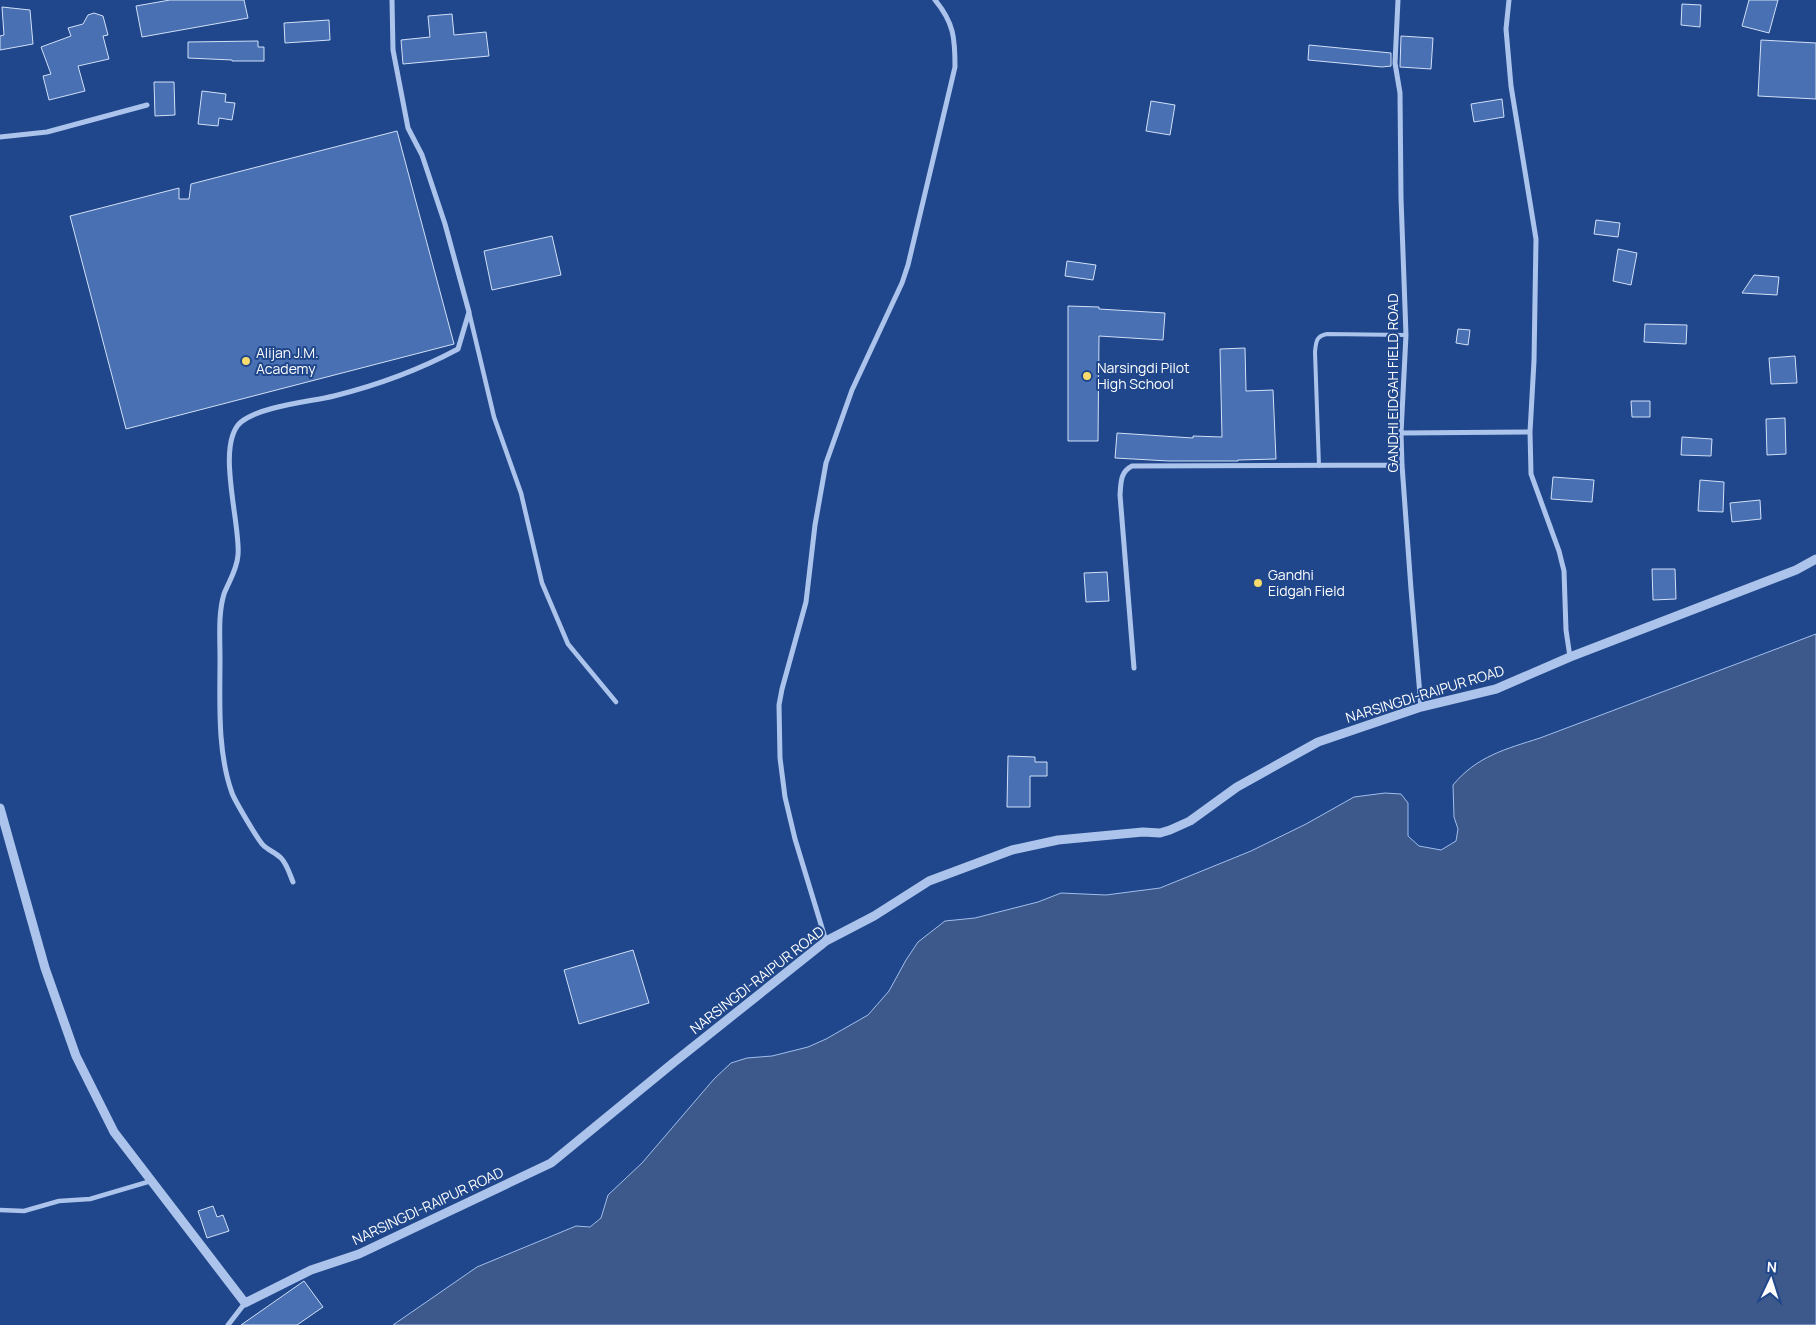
<svg xmlns="http://www.w3.org/2000/svg" width="1816" height="1325" font-family="Manrope,sans-serif">
<style>
.water{fill:#3d598b;stroke:#a0beed}
.building{fill:#4870b2;stroke:#d1e0f8}
.lines{fill:none;stroke-linecap:round;stroke-linejoin:round}
.service{stroke:#acc4eb;stroke-width:4}
.pedestrian{stroke:#acc4eb;stroke-width:4.5}
.minor{stroke:#acc4eb;stroke-width:5}
.tertiary{stroke:#acc4eb;stroke-width:9}
.poi-dot{fill:#f9da6d;stroke:#20478b;stroke-width:2}
.labels{text-anchor:middle;stroke-width:4;stroke-linejoin:round;paint-order:stroke}
.poi-label{font-size:14px;fill:#fff;stroke:#20478b;text-anchor:start}
.street-label{font-size:14px;fill:#fff;stroke:#20478b}
</style>
<rect width="100%" height="100%" fill="#20478b"/>
<path class="water" d="M1816 634V1325H393L477 1267 576 1226 590 1227 601 1218 608 1195 642 1163 714 1079 731 1063 747 1058 772 1056 808 1047 826 1039 868 1015 889 991 906 960 918 942 945 921 975 918 1038 902 1061 893 1106 895 1160 888 1251 851 1306 824 1354 797 1385 793 1401 794 1408 803V836L1419 846 1441 850 1456 841 1458 829 1454 817 1453 785C1477 756 1506 749 1540 738Z"/>
<path class="building" d="M170 0H244L248 18 142 37 136 6Z
M1749 0H1778L1769 33 1742 26Z
M1682 4 1701 5 1700 27 1681 25Z
M2 7 30 10 33 44 0 50V36L4 35Z
M94 13 103 16 108 35 103 36 109 59 78 66 85 91 49 100 43 76 51 74 41 47 71 36 68 28 83 24 88 15Z
M452 14 454 35 486 32 489 56 403 64 401 40 430 37 428 16Z
M329 20 330 40 285 43 284 23Z
M1401 36 1433 38 1431 69 1400 67Z
M1761 40 1816 43V99L1758 96Z
M258 41V47H264V61H232V60L188 58V42Z
M1309 45 1391 53V66L1382 67 1308 60Z
M154 82H174L175 115 155 116Z
M202 91 226 94 225 102 235 103 232 120 219 118 218 126 198 124Z
M1502 99 1504 117 1474 122 1471 104Z
M1151 101 1175 105 1170 135 1146 131Z
M397 131 454 344 126 429 70 216 179 188V199H189L191 184Z
M1596 220 1620 223 1618 237 1594 234Z
M552 236 561 275 492 290 484 251Z
M1618 249 1637 253 1631 285 1613 281Z
M1067 261 1096 265 1093 280 1065 276Z
M1754 275 1779 277 1777 295 1742 293Z
M1068 306 1099 307V309L1165 313 1163 340 1099 336 1098 441H1068Z
M1645 324 1687 325 1686 344 1644 342Z
M1458 329 1470 330 1468 345 1456 343Z
M1245 348 1246 391 1273 390 1276 459 1238 460V461H1169L1115 458 1117 433 1193 438V436L1222 437 1220 349Z
M1795 356 1797 383 1771 384 1769 358Z
M1631 401H1650V417H1632Z
M1785 418 1786 454 1767 455 1766 419Z
M1682 437 1712 439 1711 456 1681 455Z
M1553 477 1594 480 1592 502 1551 499Z
M1700 480 1724 482 1723 512 1698 511Z
M1760 500 1761 519 1732 522 1730 503Z
M1652 569H1675L1676 599 1653 600Z
M1107 572 1109 601 1086 602 1084 573Z
M1008 756 1035 757V762H1047V776H1030V807H1007Z
M633 950 649 1003 579 1024 564 970Z
M213 1206 217 1217 223 1215 229 1231 207 1238 198 1211Z
M304 1281 323 1307 297 1325H241Z"/>
<g class="lines">
<path class="service" d="M1319 466 1315 352C1316 342 1316 336 1327 334L1406 335"/>
<path class="pedestrian" d="M469 312 494 417 521 493 542 583 568 644 616 702
M0 1210 24 1211 59 1201 90 1199 151 1181"/>
<path class="minor" d="M1398 0 1395 63 1400 93 1401 198 1406 335 1401 433 1402 465 1411 589 1421 707
M1509 0 1506 29 1511 86 1536 239 1534 361 1530 432 1531 474 1559 551 1564 571 1566 630 1570 657
M0 137 47 132 147 105
M1401 433 1530 432
M1134 668 1120 495C1121 483 1120 472 1132 466L1402 465
M293 882C290 875 287 864 281 858 276 853 268 850 263 845 258 840 235 801 232 793 217 751 220 702 220 658 220 637 218 614 224 594 229 581 237 570 238 555 241 525 215 444 241 422 261 406 309 402 334 396 378 385 419 370 458 349L469 312 445 224 422 155 408 128 393 50 392 0
M826 941 795 839 785 797 780 758 779 705 782 689 806 602 815 525 826 463 852 390 902 283 908 265 955 67C955 38 954 23 935 0
M228 1325 245 1303"/>
<path class="tertiary" d="M0 808 45 968 76 1056 114 1132 245 1303 311 1270 359 1254 551 1163 673 1063 826 941 874 916 929 881 1012 850 1058 840 1143 832 1160 833 1170 830 1190 821 1237 787 1318 742 1421 707 1496 689 1570 657 1796 570 1816 559"/>
</g>
<g class="poi-dot">
<circle cx="246" cy="361" r="5"/>
<circle cx="1087" cy="376" r="5"/>
<circle cx="1258" cy="583" r="5"/>
</g>
<g class="labels">
<g class="poi-label">
<text x="256" y="358">Alijan J.M.<tspan x="256" dy="16">Academy</tspan></text>
<text x="1097" y="373">Narsingdi Pilot<tspan x="1097" dy="16">High School</tspan></text>
<text x="1268" y="580">Gandhi<tspan x="1268" dy="16">Eidgah Field</tspan></text>
</g>
<g class="street-label">
<text transform="translate(1393 383) rotate(-90)" y="5">GANDHI EIDGAH FIELD ROAD</text>
<text transform="translate(1425 694) rotate(-17)" y="5">NARSINGDI-RAIPUR ROAD</text>
<text transform="translate(757 980) rotate(-38)" y="5">NARSINGDI-RAIPUR ROAD</text>
<text transform="translate(428 1206) rotate(-25)" y="5">NARSINGDI-RAIPUR ROAD</text>
</g>
</g>
<g transform="translate(1771 1280) rotate(4)" stroke="#20478b" stroke-width="4" paint-order="stroke">
<path d="M0-4L9 19L0 12L-9 19Z" fill="#ffffff"/>
<text y="-8" font-size="14" font-weight="bold" text-anchor="middle" fill="#ffffff">N</text>
</g>
</svg>
